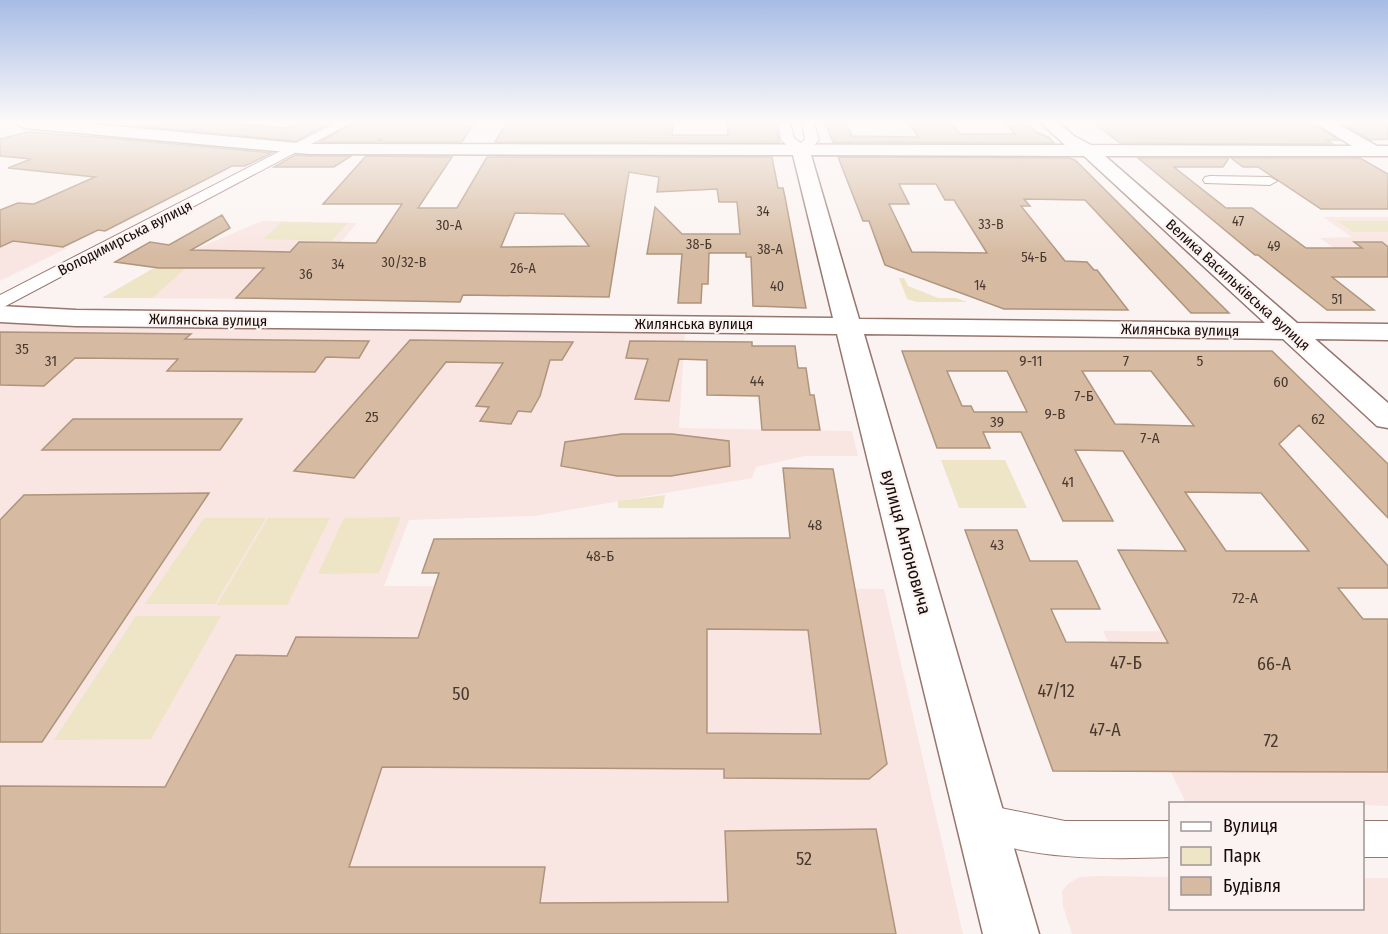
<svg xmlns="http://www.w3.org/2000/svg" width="1388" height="934" font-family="'Fira Sans Condensed',sans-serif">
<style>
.built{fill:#f9e5e1}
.green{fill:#ede5c6}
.building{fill:#d6bba2;stroke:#ae947c;stroke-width:1.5;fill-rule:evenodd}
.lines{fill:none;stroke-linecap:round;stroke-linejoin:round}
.minor-casing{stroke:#97756d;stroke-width:2}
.major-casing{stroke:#97756d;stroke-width:3}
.minor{fill:#fff;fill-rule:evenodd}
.major{fill:#fff;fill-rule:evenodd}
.labels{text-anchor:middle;stroke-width:4.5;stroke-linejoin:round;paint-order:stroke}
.far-number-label{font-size:14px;fill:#48382f}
.far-street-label{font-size:15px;fill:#180c09;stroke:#fbf3f1}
.number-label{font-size:15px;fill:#48382f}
.street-label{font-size:18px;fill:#180c09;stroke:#fbf3f1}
.near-number-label{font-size:18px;fill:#48382f}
</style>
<rect width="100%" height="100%" fill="#fbf3f1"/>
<path class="built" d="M1323 217H1388V276H1372L1320 238 1352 237Z
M262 221 357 223 293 299 102 298 161 264Z
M0 240 67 248 0 281Z
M0 324 685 331 679 428 852 431 858 456H804L756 467 752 478 534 516 409 520 384 586 884 589 963 934H19L0 869Z
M1103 631 1388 633V806L1363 805 1362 804 1186 803Z
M1098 876 1170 877V908H1362L1363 878H1388V934H1072L1063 906 1062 891 1069 883 1080 877Z"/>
<path class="green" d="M1337 221H1388V232H1353Z
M282 222 348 223 331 241 263 239Z
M161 264 187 267 152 298H102Z
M899 278H904L908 286 938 298H956L967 302H917L907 299Z
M941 460H1005L1027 508H959Z
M665 495 663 508H618V501Z
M401 517 379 573 318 574 344 518Z
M204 518H266L215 604H145Z
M268 518H330L287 605H217Z
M136 616H221L151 739 54 740Z"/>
<path class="building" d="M143 123H227L287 128 296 123H330L296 141 137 126Z
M353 123H474L462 142H379L382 138 376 142H320Z
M506 123H673L672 135H728L727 123H775L779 142H495Z
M825 123H846L852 136 918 137 909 123H952L960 134H1015L1005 123H1028L1036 132 1048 137 1054 143 833 142Z
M1094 123H1313L1338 140H1327L1333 144 1120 143Z
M1341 123H1388V139L1370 140Z
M27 132 108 138 272 153 245 166H232L105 231 98 230 63 247 13 241 0 247V210L18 203 34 204 95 177 8 168 31 159 0 156V139Z
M295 155 309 156H351L334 167H274Z
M366 156 452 157 418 208H457L487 157H772L778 188H783L785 197 806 308 753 306 751 257H746V253H709L708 284H702L701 303H678L682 254H647L655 207 682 234H740L737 202H719L717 189 657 192 659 177 629 172 609 297 463 295 460 302 236 298 264 268H159L115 262 150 242 169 245 222 215 230 228 191 250 290 252 299 242 376 243 402 204H323ZM515 213 564 214 589 246 501 247Z
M838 157 1069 158 1075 160 1229 313H1191L1085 200 1024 199 1030 206H1021L1065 261 1087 262 1094 270H1097L1128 310 1004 309 885 265 869 221H863ZM899 184H936L945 200H954L987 253 912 252 889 204H909Z
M1138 158H1229L1223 167H1174L1226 208H1252L1306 248H1362L1354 242H1382L1388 247V277H1332L1374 310H1327L1258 255H1255Z
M1231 158H1360L1388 174V209H1321L1258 167H1243Z
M0 332 191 334 185 339 369 341 359 358 326 357 315 372 167 371 178 359 75 358 44 386 0 385Z
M410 340 573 342 562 360H550L540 396 531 412 518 411 511 424 480 421 489 407 476 406 503 363 446 362 354 478 294 471Z
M630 341 752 342V346H795L798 368H806L810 395H814L820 430H762L759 396 707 395V360L679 359 669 401 635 399 648 359 626 358Z
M902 351H1272L1388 464V518L1299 425 1279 444 1388 566V588H1338L1363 619H1388V772L1053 771 965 530H1017L1030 561H1077L1100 609H1051L1066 642 1168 643 1118 550 1186 551 1123 451 1075 450 1113 521H1063L1021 432H983L990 448H937ZM947 371H1007L1027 412H974L971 406H962ZM1082 371H1151L1194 426 1115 424ZM1185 492 1261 493 1309 551H1226Z
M73 419H242L220 450H42Z
M622 434H672L729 441 730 466 671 476H617L561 466 565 442Z
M783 468 833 469 887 764 869 779 724 778V769L382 767 349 867H545L540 903 728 902 725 831 876 829 896 934H0V786L165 787 236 655 287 656 296 637 418 638 439 573H422L434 539 790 538ZM707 629 808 630 821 734 707 733Z
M209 493 42 742H0V520L24 495Z"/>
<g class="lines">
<defs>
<path id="minor" d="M335 123H351L0 309V295Z
M778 123H790L794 138 801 143 805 139 802 123H814L819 140 806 153H796L781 140Z
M1210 176 1270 177 1277 181 1270 185 1205 183 1203 180 1205 177Z
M981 804 1065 821H1170V857C1103 860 1031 859 967 835L962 822 967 809Z
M1362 821H1388V857H1362Z"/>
<path id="major" d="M16 123H82L309 144 1065 145 1041 123H1059L1074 136 1091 145 1352 146 1315 123H1336L1377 146H1388V156H1105L1297 323 1388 324V340L1315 339 1388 403V428L1377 426 1283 339 864 334 1039 934H983L837 334 76 326 0 322V306L76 310 833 318 793 155 309 154 24 128ZM811 155 1084 156 1265 323 859 319Z"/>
</defs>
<use href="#minor" class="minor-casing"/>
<use href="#major" class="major-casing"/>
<use href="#minor" class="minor"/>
<use href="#major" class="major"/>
</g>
<linearGradient id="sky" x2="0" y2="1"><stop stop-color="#a7bce5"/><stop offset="0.48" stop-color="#fdfaf9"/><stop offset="1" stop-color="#fdfaf9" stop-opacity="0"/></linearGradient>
<rect width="1388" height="254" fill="url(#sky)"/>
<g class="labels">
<g class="far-number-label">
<text x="763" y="216">34</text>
<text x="1238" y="226">47</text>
<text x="991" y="229">33-В</text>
<text x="449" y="230">30-А</text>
<text x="699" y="249">38-Б</text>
<text x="1274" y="251">49</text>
<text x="770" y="254">38-А</text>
<text x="1034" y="262">54-Б</text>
<text x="404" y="267">30/32-В</text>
<text x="338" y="269">34</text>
<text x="523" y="273">26-А</text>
<text x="306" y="279">36</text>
<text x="980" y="290">14</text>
<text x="777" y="291">40</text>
<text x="1337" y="304">51</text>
</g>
<g class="far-street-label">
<text transform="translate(125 238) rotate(-27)" y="5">Володимирська вулиця</text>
<text transform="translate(1238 285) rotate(42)" y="5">Велика Васильківська вулиця</text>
<text transform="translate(208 320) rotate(1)" y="5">Жилянська вулиця</text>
<text x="694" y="329">Жилянська вулиця</text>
<text transform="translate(1180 330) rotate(1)" y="5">Жилянська вулиця</text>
</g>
<g class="number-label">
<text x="22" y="354">35</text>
<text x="51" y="366">31</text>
<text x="1031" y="366">9-11</text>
<text x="1126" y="366">7</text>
<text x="1200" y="366">5</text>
<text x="757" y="386">44</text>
<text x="1281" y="387">60</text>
<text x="1084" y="401">7-Б</text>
<text x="1055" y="419">9-В</text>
<text x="372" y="422">25</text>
<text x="1318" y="424">62</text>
<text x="997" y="427">39</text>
<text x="1150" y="443">7-А</text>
<text x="1068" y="487">41</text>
<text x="815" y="530">48</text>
<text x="997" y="550">43</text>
<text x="600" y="561">48-Б</text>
<text x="1245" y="603">72-А</text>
</g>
<g class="street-label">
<text transform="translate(906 542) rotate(75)" y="6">вулиця Антоновича</text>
</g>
<g class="near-number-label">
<text x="1126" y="669">47-Б</text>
<text x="1274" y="670">66-А</text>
<text x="1056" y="697">47/12</text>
<text x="461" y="700">50</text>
<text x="1105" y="736">47-А</text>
<text x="1271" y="747">72</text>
<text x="804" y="865">52</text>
</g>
</g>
<rect x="1169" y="802" width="195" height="108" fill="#fbf3f1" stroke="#a09794" stroke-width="1.5"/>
<rect x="1181" y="822" width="30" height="9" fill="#ffffff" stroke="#a09794" stroke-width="1.5"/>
<text x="1223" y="832" font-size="18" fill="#180c09">Вулиця</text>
<rect x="1181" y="847" width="30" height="18" fill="#ede5c6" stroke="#a09794" stroke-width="1.5"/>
<text x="1223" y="862" font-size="18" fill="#180c09">Парк</text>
<rect x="1181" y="877" width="30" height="18" fill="#d6bba2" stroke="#a09794" stroke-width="1.5"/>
<text x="1223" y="892" font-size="18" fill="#180c09">Будівля</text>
</svg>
